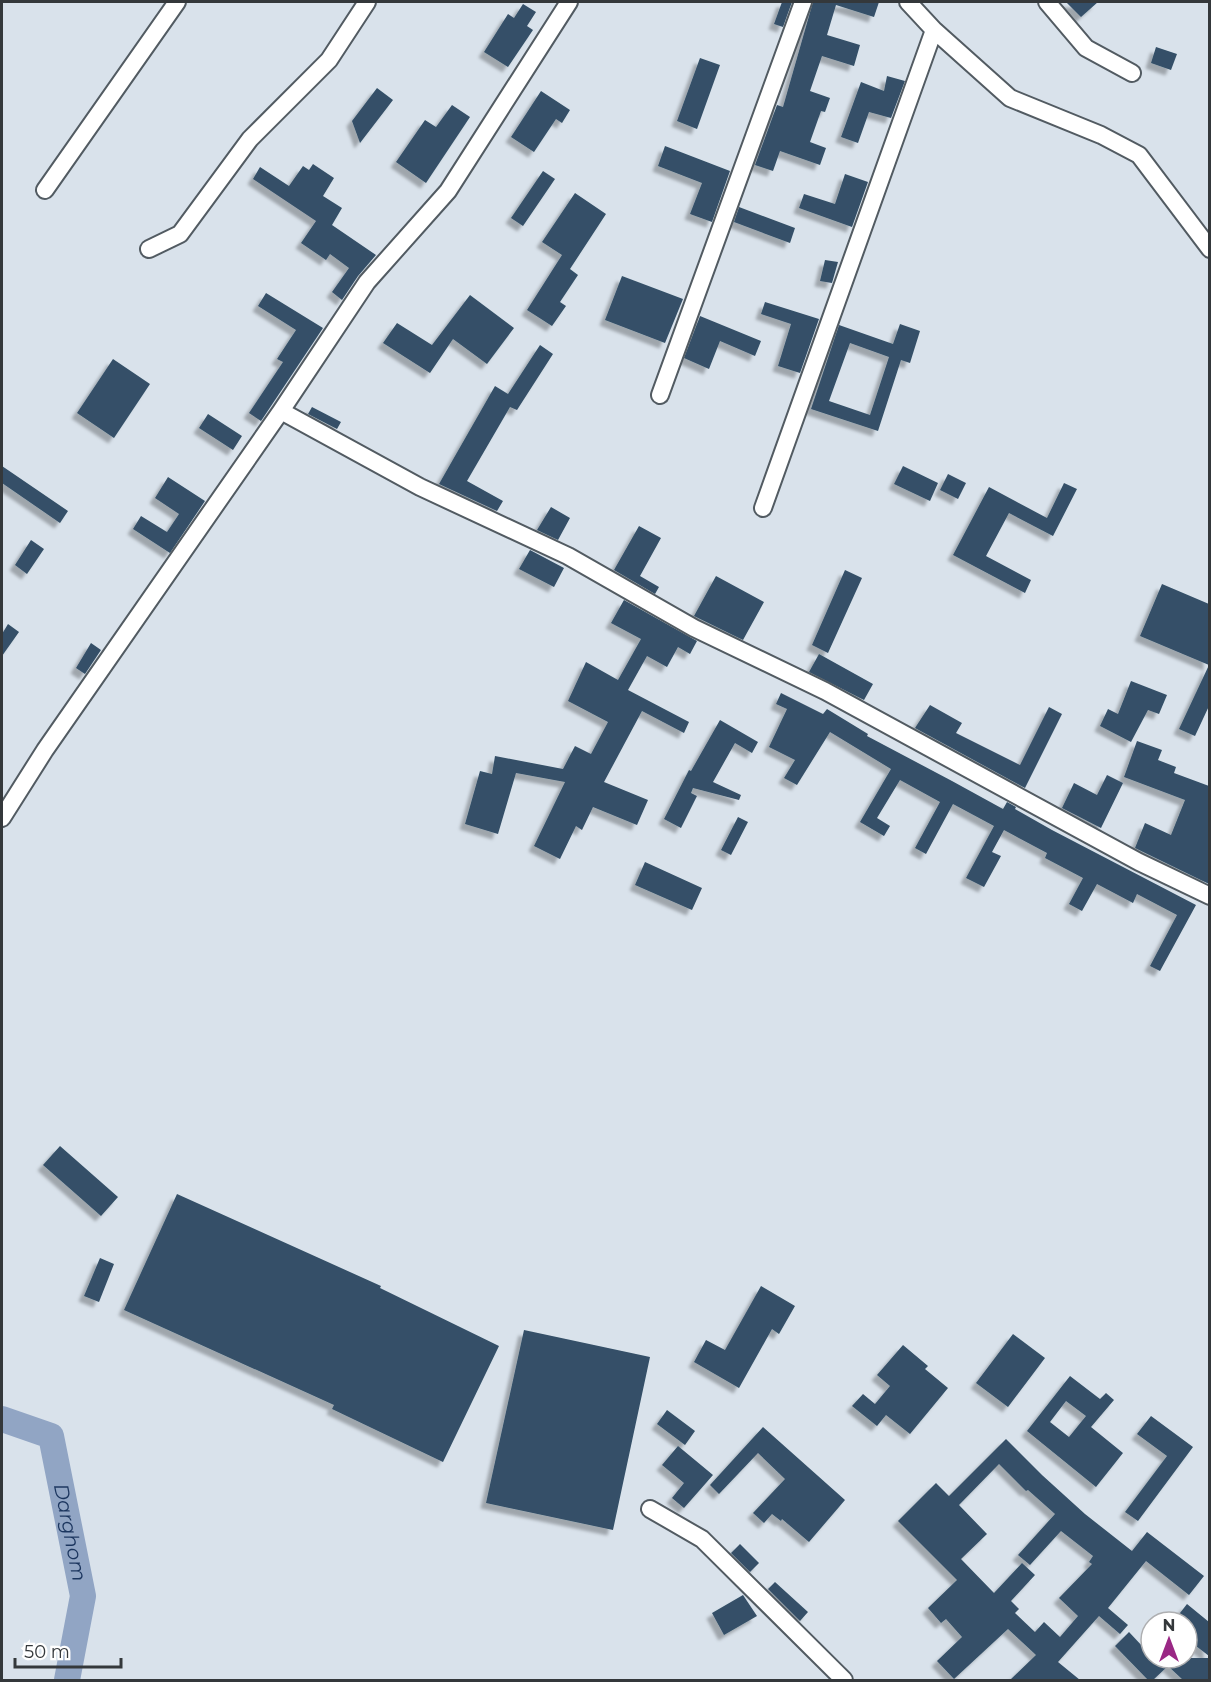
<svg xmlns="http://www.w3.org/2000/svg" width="1211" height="1682" font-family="Montserrat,sans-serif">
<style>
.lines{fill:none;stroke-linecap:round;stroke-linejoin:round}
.river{stroke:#91a5c4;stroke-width:26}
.building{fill:#345067;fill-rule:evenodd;filter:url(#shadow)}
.street-casing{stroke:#525b62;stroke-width:20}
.street{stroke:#fff;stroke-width:16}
.labels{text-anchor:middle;stroke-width:6;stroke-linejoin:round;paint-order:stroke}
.water-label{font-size:20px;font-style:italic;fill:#1b355e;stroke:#fff}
</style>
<defs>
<filter id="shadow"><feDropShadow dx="-5.5" dy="5.5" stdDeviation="1.5" flood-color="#0004"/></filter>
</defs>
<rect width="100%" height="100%" fill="#d9e2eb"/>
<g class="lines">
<path class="river" id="s1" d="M2 1419 51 1436 83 1596 67 1680"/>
</g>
<path class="building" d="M782 2H792L783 27 774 24Z
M813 2H879L874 17 836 5 827 35 860 45 854 66 822 56 810 91 830 98 825 112 821 111 810 142 826 148 820 165 780 151 773 171 755 165 777 105 783 107Z
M1066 2H1098L1081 17Z
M523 4 536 12 527 26 533 30 508 67 484 52 508 14 514 18Z
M1156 47 1177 54 1171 70 1151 63Z
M700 58 720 65 697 129 677 121Z
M887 76 905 81 891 118 869 112 858 143 841 137 861 82 884 91Z
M377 88 393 100 360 143 352 121Z
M541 91 570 110 562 123 556 119 534 152 511 137Z
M452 105 470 117 426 183 396 162 425 120 436 127Z
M665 146 730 171 712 222 690 214 702 183 658 166Z
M313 164 334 178 323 196 342 208 332 225 376 255 358 276 342 300 332 292 349 268 330 254 326 260 301 243 316 221 253 179 260 167 289 186 303 166 309 170Z
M543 171 555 179 523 226 511 218Z
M845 174 868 182 852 227 799 208 804 194 835 204Z
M575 193 606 214 570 269 578 275 560 302 566 306 552 326 527 310 562 255 542 242Z
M739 207 795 228 790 243 734 222Z
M825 260 838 262 832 283 820 281Z
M622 276 683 299 665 343 605 320Z
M266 293 323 328 261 421 249 413 283 362 277 359 296 330 258 306Z
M470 295 514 328 487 364 453 339 430 373 383 343 397 323 432 345Z
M765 302 819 319 800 373 778 366 791 324 761 314Z
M700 316 761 341 755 356 720 341 709 369 684 358Z
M900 324 920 331 910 363 901 360 878 431 811 409 839 325 893 344ZM850 343 889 357 870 415 829 401Z
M540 345 553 354 517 410 510 407 467 481 503 501 497 511 439 484 495 386 508 394Z
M113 359 150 384 114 438 77 413Z
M312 407 341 422 337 429 308 414Z
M208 414 242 436 233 450 199 428Z
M2 466 68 511 60 523 2 483Z
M903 466 938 483 930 501 894 484Z
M948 474 966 483 958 499 940 490Z
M168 477 205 501 170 553 133 529 141 516 167 532 179 514 155 498Z
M1064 483 1077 489 1053 536 1009 513 986 556 1031 580 1025 593 953 555 989 487 1047 518Z
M551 507 570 518 558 540 537 530Z
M639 526 661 538 640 576 659 587 655 594 614 570Z
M31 540 44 549 27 574 15 565Z
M530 550 564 568 554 587 519 569Z
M845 570 862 578 828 653 812 645Z
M716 576 764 602 743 640 694 616Z
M1162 584 1209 604V665L1140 636Z
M624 600 697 641 690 654 678 647 667 667 647 656 628 690 689 722 684 733 642 711 604 782 648 800 637 825 593 807 582 830 576 826 560 859 534 846 565 782 516 773 498 834 465 824 480 771 492 774 495 756 563 769 575 746 591 754 608 722 568 701 586 662 618 680 641 639 611 623Z
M8 624 19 632 2 656V634Z
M91 643 101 650 85 674 76 668Z
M819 654 873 684 864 700 809 672Z
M1209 665V706L1195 736 1179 729Z
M1131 681 1167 695 1159 714 1148 710 1131 742 1100 726 1108 709 1118 714Z
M781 693 823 714 827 709 868 734 867 736 952 781 1003 809 1007 802 1016 807 1015 809 1052 830 1196 905 1160 971 1150 966 1177 915 1137 894 1133 903 1097 884 1082 911 1069 904 1083 878 1045 858 1047 853 1004 830 992 852 1001 856 984 887 966 878 994 826 953 804 926 854 915 848 940 802 900 780 877 818 890 826 884 836 860 822 891 769 830 732 797 785 784 778 795 760 769 747 787 709 776 704Z
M930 705 962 723 956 733 1020 765 1049 707 1062 714 1025 788 915 728Z
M720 720 758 742 752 753 735 743 713 782 741 795 739 800 693 788 691 793 697 796 681 828 664 819 689 770 691 771Z
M1137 741 1162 750 1158 760 1176 767 1174 773 1209 786V884L1135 848 1145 823 1171 835 1185 800 1124 777Z
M1107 775 1123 783 1101 828 1062 808 1074 783 1097 795Z
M738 817 748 822 731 855 721 850Z
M645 862 702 888 692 910 635 885Z
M60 1146 118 1197 101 1216 43 1165Z
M177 1194 381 1286 380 1288 499 1346 443 1462 332 1409 334 1405 124 1310Z
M100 1258 114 1264 99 1302 84 1296Z
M761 1286 795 1306 779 1334 772 1329 739 1388 694 1362 706 1340 725 1350Z
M524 1330 650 1357 613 1530 486 1503Z
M1013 1334 1045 1358 1008 1407 976 1383Z
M903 1345 928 1366 925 1369 948 1388 910 1434 886 1415 877 1426 852 1406 863 1394 875 1404 890 1386 877 1375Z
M1070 1376 1100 1399 1106 1393 1114 1400 1091 1427 1123 1453 1096 1487 1027 1431ZM1066 1401 1086 1416 1069 1437 1050 1422Z
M667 1410 695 1431 685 1445 657 1424Z
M1151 1416 1193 1447 1138 1521 1125 1512 1167 1456 1137 1434Z
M763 1427 845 1500 809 1542 782 1519 781 1521 772 1514 764 1523 753 1513 785 1479 758 1453 719 1494 710 1485Z
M1006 1439 1042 1475 1085 1514 1132 1551 1147 1532 1204 1576 1189 1595 1146 1561 1108 1608 1128 1625 1120 1634 1099 1616 1058 1662 1080 1680H1010L1036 1655 1008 1629 954 1679 937 1661 962 1637 946 1619 941 1623 928 1608 957 1580 898 1521 936 1483 949 1496ZM999 1464 1026 1491 1028 1490 1055 1514 1018 1555 1030 1565 1061 1531 1093 1556 1089 1562 1092 1564 1059 1598 1078 1616 1060 1637 1044 1622 1035 1632 1015 1613 1019 1609 1011 1601 1035 1575 1022 1563 994 1593 961 1559 987 1534 959 1505Z
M678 1446 713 1475 684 1508 672 1498 684 1483 662 1465Z
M740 1544 759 1563 750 1572 731 1553Z
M775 1582 808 1612 800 1621 768 1589Z
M743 1595 757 1616 724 1635 712 1613Z
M1187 1604 1209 1622V1656L1187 1639V1622H1173Z
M1129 1632 1144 1648 1151 1640V1658H1209V1680H1183L1168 1666 1153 1680H1148L1115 1646Z"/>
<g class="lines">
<defs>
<path id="street" d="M908 2 934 30 1010 98 1101 135 1139 155 1210 249
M1047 2 1086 48 1132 73
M45 190 177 2
M149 249 180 234 250 139 329 60 367 2
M660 395 803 2
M281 411 420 487 568 556 694 628 825 691 1139 862 1210 896
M763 508 934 30
M2 818 45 750 281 411 367 282 448 191 569 2
M650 1509 702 1539 844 1680"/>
</defs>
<use href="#street" class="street-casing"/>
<use href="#street" class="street"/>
</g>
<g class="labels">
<g class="water-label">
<text dy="7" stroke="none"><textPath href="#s1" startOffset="150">Darghоm</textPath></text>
</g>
</g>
<rect width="1211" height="1682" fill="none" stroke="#34383b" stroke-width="6"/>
<g transform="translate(1169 1640)"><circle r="28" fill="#ffffff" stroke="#aeafb1" stroke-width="1.5"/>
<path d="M0-4.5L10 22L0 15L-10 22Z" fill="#9a2885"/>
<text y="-9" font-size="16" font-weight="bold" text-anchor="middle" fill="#34383b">N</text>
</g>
<path d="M15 1658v9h106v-9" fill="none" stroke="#34383b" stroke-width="3"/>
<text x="24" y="1658" font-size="18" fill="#34383b" stroke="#ffffff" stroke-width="4.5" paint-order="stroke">50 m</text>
</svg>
